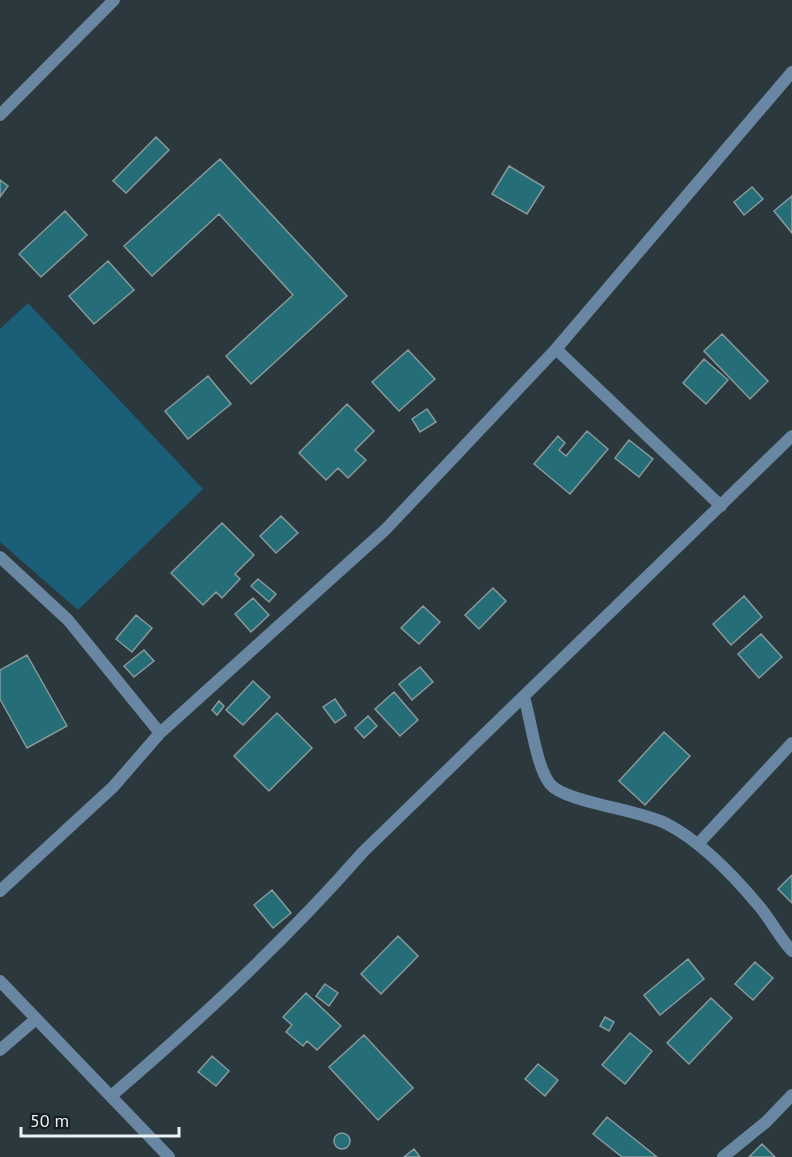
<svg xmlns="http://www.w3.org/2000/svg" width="792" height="1157" font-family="'PT Sans',sans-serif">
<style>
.green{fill:#1a5e77}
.building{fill:#266e77;stroke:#88999b;stroke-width:1.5}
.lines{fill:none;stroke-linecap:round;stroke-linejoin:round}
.minor{stroke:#6987a2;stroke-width:12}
</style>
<rect width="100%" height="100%" fill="#2b383d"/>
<path class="green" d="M28 303 203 489 78 610 0 542V329Z"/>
<path class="building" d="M156 137 169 150 126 193 113 181Z
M220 159 347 296 251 384 226 356 293 295 219 214 152 276 124 246Z
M509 166 544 187 527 214 492 194Z
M0 180 8 186 0 197Z
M752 187 763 199 744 215 734 202Z
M792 196V233L774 211Z
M65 211 87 235 41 277 19 254Z
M108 261 134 290 94 324 69 296Z
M722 334 768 381 750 399 704 351Z
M408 350 435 379 399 411 372 382Z
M704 359 728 380 706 404 683 383Z
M208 376 231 404 188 439 165 411Z
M347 404 374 431 355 450 366 460 348 478 338 468 326 480 299 453Z
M427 409 436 422 420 432 412 419Z
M587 431 608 449 570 494 534 464 558 436 565 443 559 450 566 456Z
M629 440 653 459 639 477 615 458Z
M281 516 298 533 276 553 260 536Z
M222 523 254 555 235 574 240 579 222 598 216 592 203 605 171 573Z
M258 579 276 594 269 602 251 586Z
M493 588 506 601 479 629 465 615Z
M744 596 762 617 731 645 713 624Z
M253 598 269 615 251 632 235 614Z
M423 606 440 622 419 644 401 628Z
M136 615 152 628 132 652 116 639Z
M761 634 782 657 759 678 738 654Z
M144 650 154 661 134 677 124 666Z
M27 655 67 726 27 748 0 699V670Z
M420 667 433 682 412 700 399 684Z
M253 681 270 697 243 725 226 710Z
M394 692 418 720 400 736 375 709Z
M335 699 346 715 335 723 323 707Z
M219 701 224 706 217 715 212 710Z
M277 713 312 748 269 791 234 756Z
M368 716 377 726 364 738 355 728Z
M664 732 690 756 645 805 619 781Z
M792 875V903L778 889Z
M272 890 291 913 273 928 254 905Z
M398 936 418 956 381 994 361 974Z
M688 959 704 979 660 1015 644 995Z
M755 962 773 978 753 1000 735 984Z
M325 984 338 993 329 1006 316 996Z
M306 993 341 1026 317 1050 307 1041 303 1046 286 1032 292 1025 283 1017Z
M711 998 732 1018 689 1064 667 1043Z
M605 1017 614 1022 609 1031 600 1026Z
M630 1033 652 1051 625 1084 602 1065Z
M364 1035 413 1088 378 1120 329 1067Z
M212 1056 229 1071 216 1086 198 1072Z
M538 1064 558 1080 545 1096 525 1079Z
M607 1117 657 1157H622L593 1134Z
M334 1141a8 8 0 1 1 16 0a8 8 0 1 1-16 0Z
M762 1144 775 1157H749Z
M414 1149 420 1157H404Z"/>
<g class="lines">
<path class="minor" d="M0 115 114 0
M556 349 721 506
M0 557 68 620 160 733 113 787 0 891
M524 697C531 720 536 766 550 784 564 802 642 810 667 824 702 842 734 876 759 906 771 920 779 937 792 951
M160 733 385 530 556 349 792 72
M698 844 792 743
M0 981 169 1157
M0 1050 36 1019
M111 1096C200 1020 286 940 363 852L792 436
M723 1157 766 1122 792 1095"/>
</g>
<path d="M21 1127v9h158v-9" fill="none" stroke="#e9f1f5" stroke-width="3"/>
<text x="30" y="1127" font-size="18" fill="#e9f1f5" stroke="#181e21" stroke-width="4.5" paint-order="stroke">50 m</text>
</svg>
